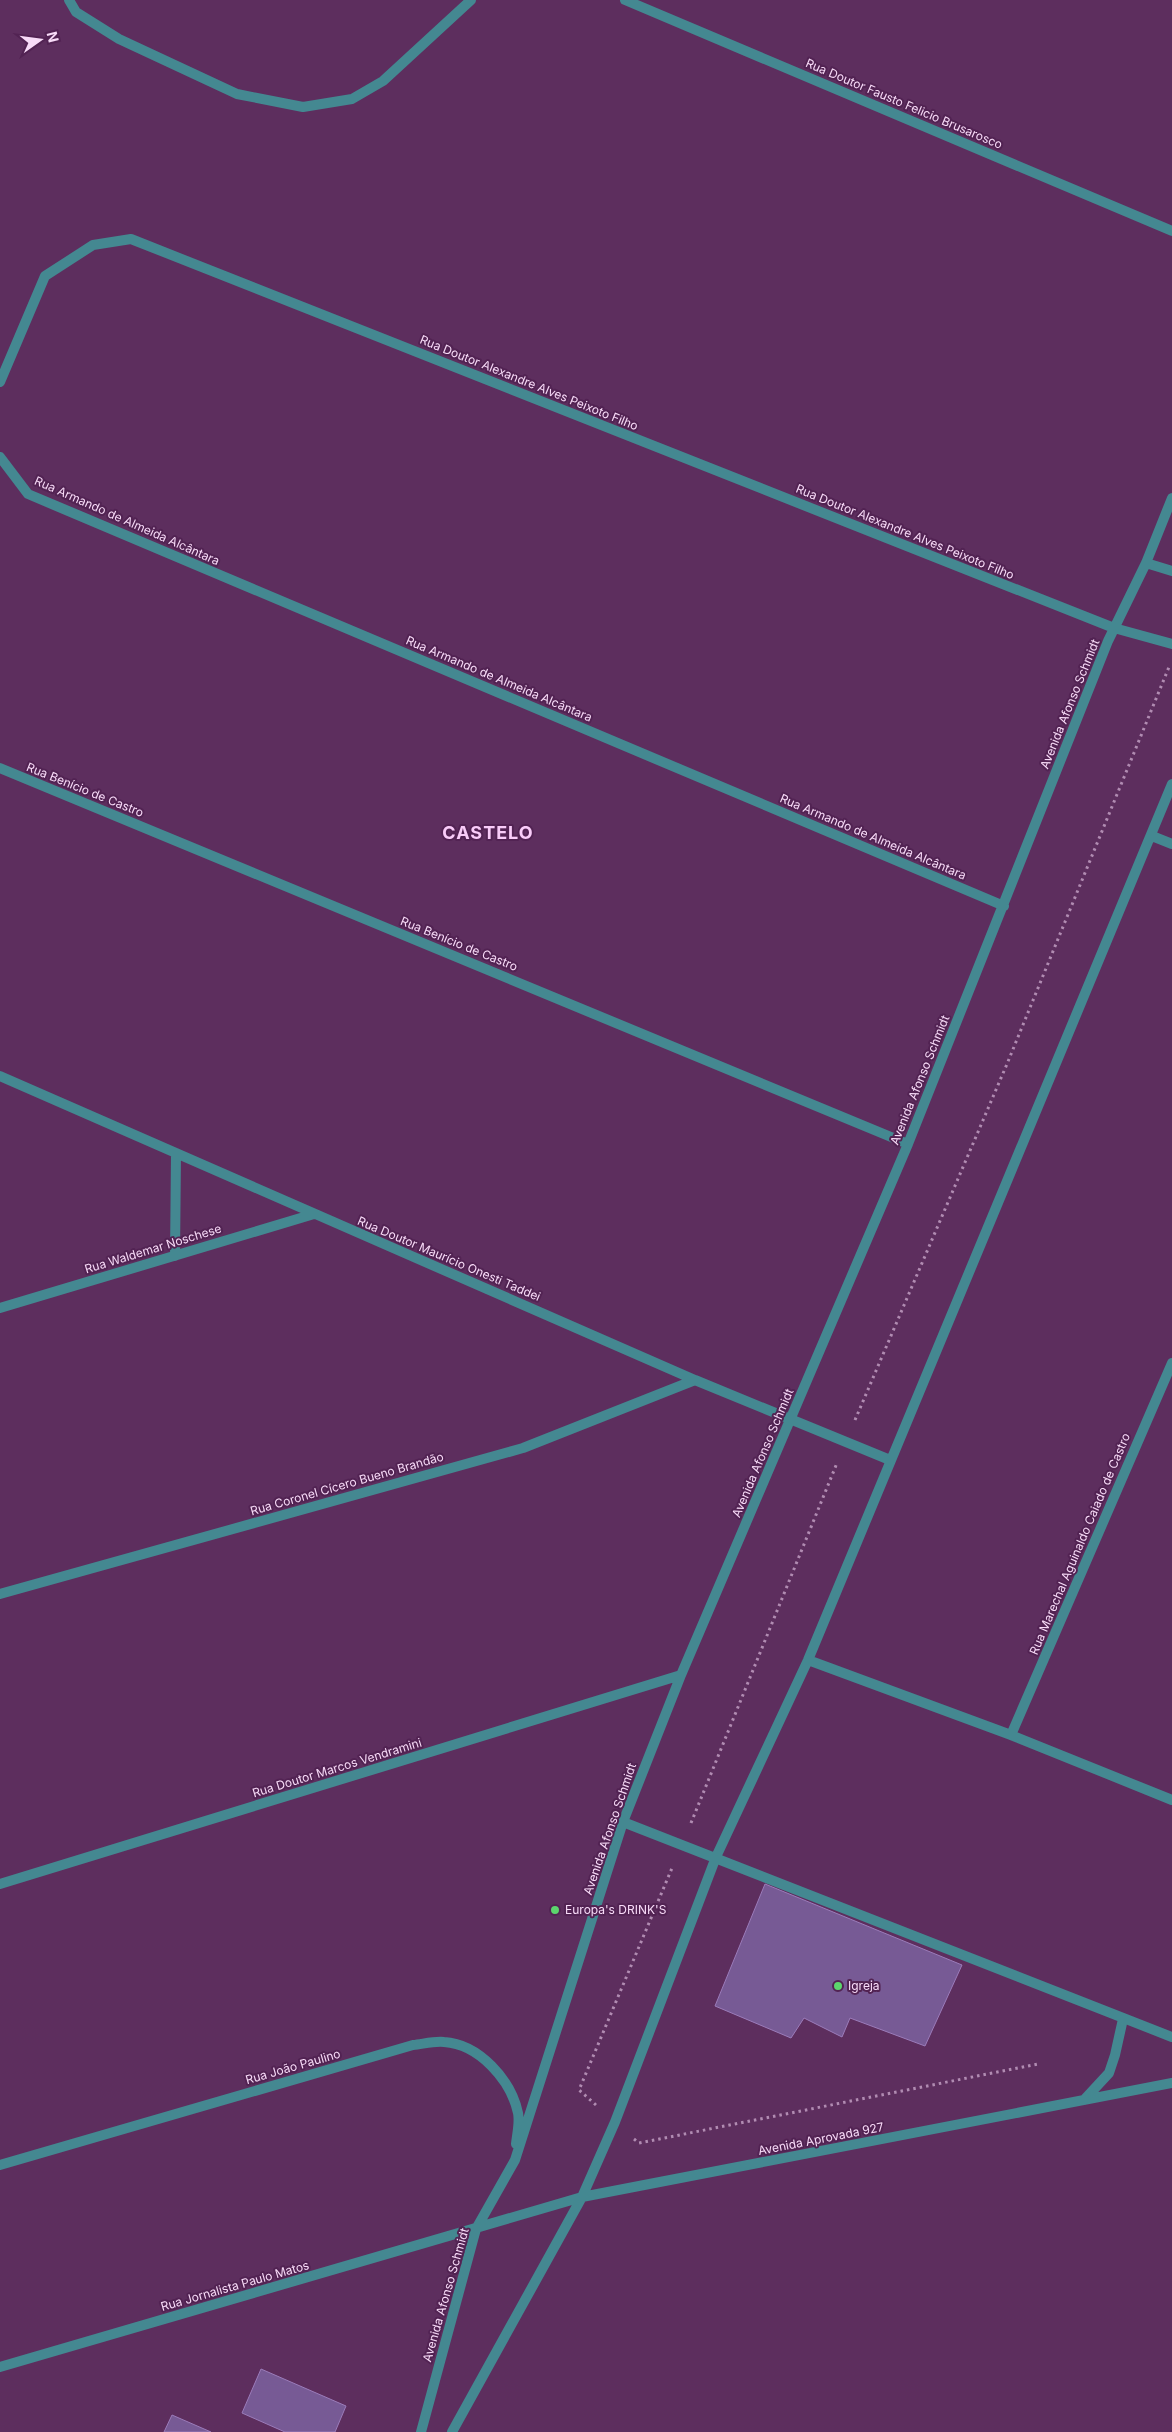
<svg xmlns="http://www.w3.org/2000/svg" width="1172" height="2432" font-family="Inter,sans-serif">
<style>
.building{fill:#775a95;stroke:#9b7cba}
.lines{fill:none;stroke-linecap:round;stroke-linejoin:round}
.path{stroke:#b18cb2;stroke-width:3;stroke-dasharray:2.5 4;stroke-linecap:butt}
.street{stroke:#448891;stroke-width:10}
.poi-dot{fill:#5cd56d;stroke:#522353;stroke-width:2}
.labels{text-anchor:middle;stroke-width:4;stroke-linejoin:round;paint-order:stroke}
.street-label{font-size:12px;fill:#f8dbf8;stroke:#522353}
.poi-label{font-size:12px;fill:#f8dbf8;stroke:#522353;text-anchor:start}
.district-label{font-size:18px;font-weight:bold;letter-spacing:1px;fill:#f9ccf9;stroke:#522353}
</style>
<rect width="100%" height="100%" fill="#5d2e5e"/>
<path class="building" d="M765 1884 962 1965 925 2046 850 2018 842 2037 804 2018 791 2038 715 2006Z
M261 2369 346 2406 335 2432H285L242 2413Z
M172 2415 211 2432H164Z"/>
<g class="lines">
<path class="path" d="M855 1420 1007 1064 1169 667
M691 1823 837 1463
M596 2105 579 2090 672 1868
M634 2139 639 2143 1038 2064"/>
<path class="street" d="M69 0 76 12 119 39 237 94 303 107 352 99 383 81 471 0
M625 0 1172 231
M0 382 45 276 93 245 131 239 1114 628 1172 644
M0 457 28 494 1004 906
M1146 563 1172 571
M0 768 908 1144
M1152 836 1172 844
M0 1076 695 1380 890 1460
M175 1256 176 1153
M0 1308 314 1214
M0 1594 523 1448 695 1380
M808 1660 1011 1735 1172 1800
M1011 1735 1172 1363
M623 1822 1172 2037
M0 1884 681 1675
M1084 2100 1109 2073 1115 2055 1123 2019
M0 2165 413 2045C423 2044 434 2041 444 2042 479 2044 511 2080 518 2113 520 2122 517 2134 516 2144
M0 2367 582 2197 1172 2083
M421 2432 476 2229 515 2160 623 1822 681 1675 908 1144 1108 641 1146 563 1172 498
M452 2432 582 2197 615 2122 716 1857 808 1660 1172 784"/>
</g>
<g class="poi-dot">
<circle cx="555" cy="1910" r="5"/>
<circle cx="838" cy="1986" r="5"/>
</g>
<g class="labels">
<g class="street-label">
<text transform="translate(904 104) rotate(23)" y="4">Rua Doutor Fausto Felicio Brusarosco</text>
<text transform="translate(529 383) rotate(22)" y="4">Rua Doutor Alexandre Alves Peixoto Filho</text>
<text transform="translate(127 521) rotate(24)" y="4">Rua Armando de Almeida Alcântara</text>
<text transform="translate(905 532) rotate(22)" y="4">Rua Doutor Alexandre Alves Peixoto Filho</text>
<text transform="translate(499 679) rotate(23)" y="4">Rua Armando de Almeida Alcântara</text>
<text transform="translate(1070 704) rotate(-68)" y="4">Avenida Afonso Schmidt</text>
<text transform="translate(85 790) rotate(22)" y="4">Rua Benício de Castro</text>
<text transform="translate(873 837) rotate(23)" y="4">Rua Armando de Almeida Alcântara</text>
<text transform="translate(459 944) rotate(22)" y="4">Rua Benício de Castro</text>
<text transform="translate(920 1080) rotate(-68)" y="4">Avenida Afonso Schmidt</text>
<text transform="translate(153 1249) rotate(-17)" y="4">Rua Waldemar Noschese</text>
<text transform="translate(449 1259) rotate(23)" y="4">Rua Doutor Maurício Onesti Taddei</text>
<text transform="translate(763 1453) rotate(-67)" y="4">Avenida Afonso Schmidt</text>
<text transform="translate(347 1484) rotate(-16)" y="4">Rua Coronel Cícero Bueno Brandão</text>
<text transform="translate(1080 1544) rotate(-67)" y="4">Rua Marechal Aguinaldo Caiado de Castro</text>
<text transform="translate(337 1768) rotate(-17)" y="4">Rua Doutor Marcos Vendramini</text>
<text transform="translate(610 1829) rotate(-71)" y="4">Avenida Afonso Schmidt</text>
<text transform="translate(293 2067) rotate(-16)" y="4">Rua João Paulino</text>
<text transform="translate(821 2139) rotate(-11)" y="4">Avenida Aprovada 927</text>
<text transform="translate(235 2286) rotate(-16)" y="4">Rua Jornalista Paulo Matos</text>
<text transform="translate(446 2295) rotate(-74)" y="4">Avenida Afonso Schmidt</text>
</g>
<g class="poi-label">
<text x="565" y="1914">Europa's DRINK'S</text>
<text x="848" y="1990">Igreja</text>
</g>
<g class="district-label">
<text x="488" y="839">CASTELO</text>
</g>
</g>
<g transform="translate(40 40) rotate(76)" stroke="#522353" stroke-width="4" paint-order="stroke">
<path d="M0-4L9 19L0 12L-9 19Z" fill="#f8dbf8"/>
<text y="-8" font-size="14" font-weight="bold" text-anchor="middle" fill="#f8dbf8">N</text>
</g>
</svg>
